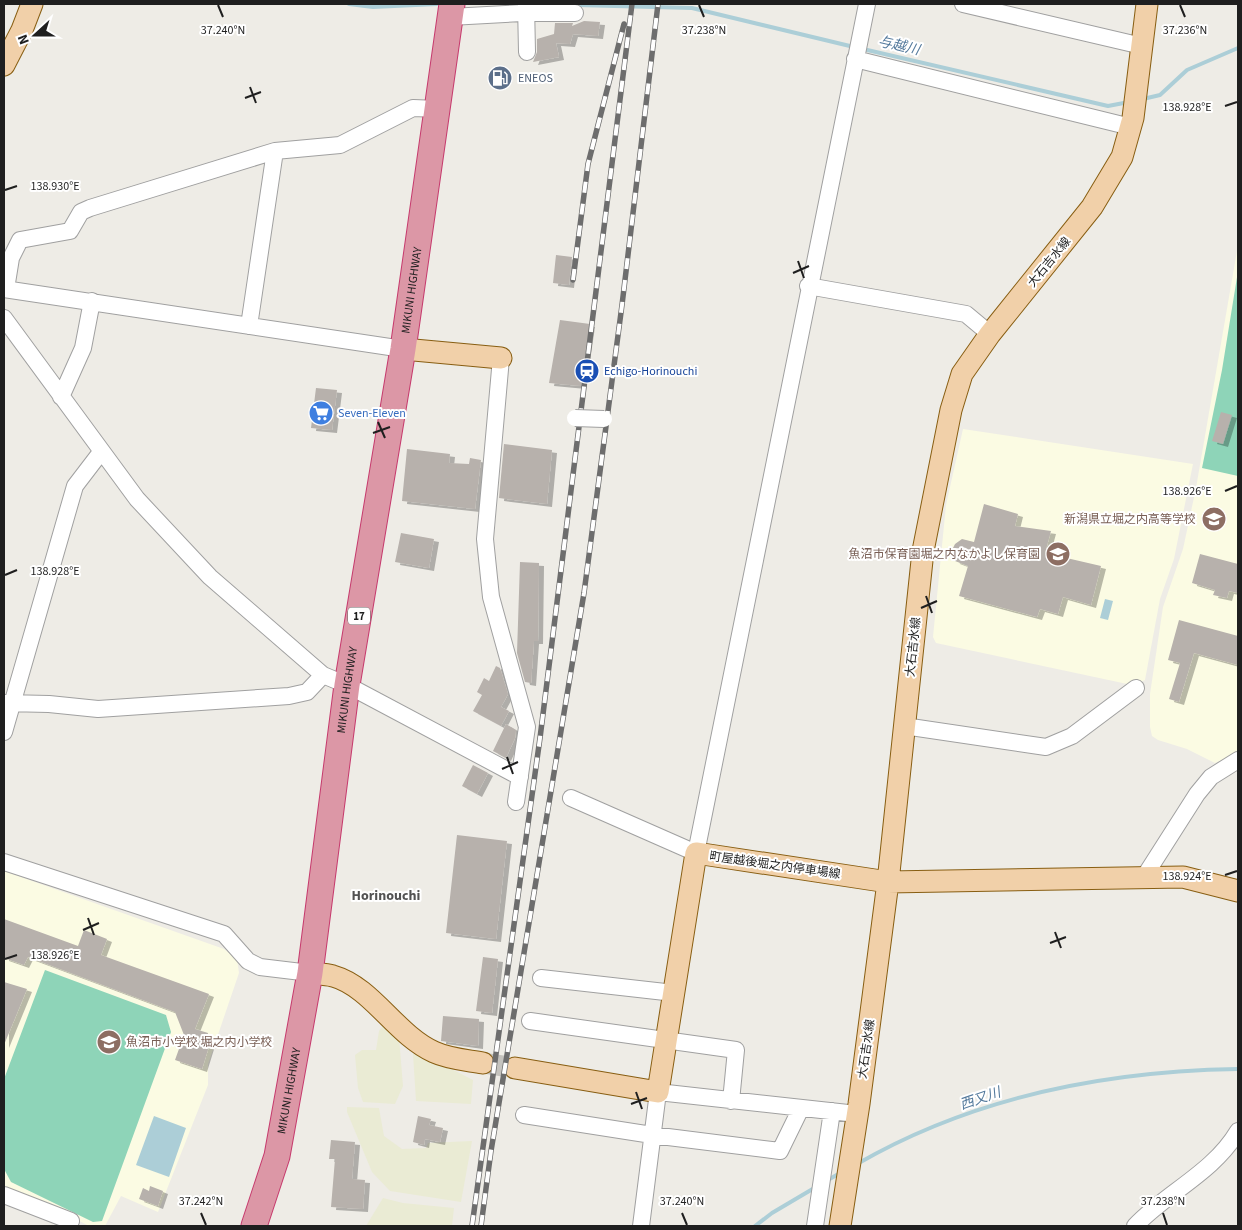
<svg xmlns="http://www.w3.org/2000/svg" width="1242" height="1230" font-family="'Source Sans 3','Noto Sans JP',sans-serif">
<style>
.education{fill:#fbfbe3}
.farmland{fill:#eaebd4}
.pitch{fill:#8ed4b8}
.water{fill:#acced7}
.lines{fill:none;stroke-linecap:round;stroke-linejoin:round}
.stream{stroke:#acced7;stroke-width:4}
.building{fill:#b7b1ac;filter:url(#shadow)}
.major-tunnel{stroke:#c5c3be;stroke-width:21;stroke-dasharray:21 11;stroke-linecap:butt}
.minor-casing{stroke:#a0a0a0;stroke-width:18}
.major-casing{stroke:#885e12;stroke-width:23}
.highway-casing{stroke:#c63a6d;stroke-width:27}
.minor{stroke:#fff;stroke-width:16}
.major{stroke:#f1d0a9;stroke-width:21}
.highway{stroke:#dc97a6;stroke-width:25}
.rail-casing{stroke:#6d6d6d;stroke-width:5.5}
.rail{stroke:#fff;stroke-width:4;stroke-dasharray:11;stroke-linecap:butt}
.minor-bridge-casing{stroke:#a0a0a0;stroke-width:18;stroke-linecap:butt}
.minor-bridge{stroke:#fff;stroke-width:16}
.ticks{fill:none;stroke:#1f1f1f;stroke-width:2}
.labels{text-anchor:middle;stroke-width:4;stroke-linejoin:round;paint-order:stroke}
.shield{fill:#fff;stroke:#626262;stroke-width:1}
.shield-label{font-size:11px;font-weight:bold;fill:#1f1f1f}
.service-label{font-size:12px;fill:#4e5e75;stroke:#fff;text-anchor:start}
.street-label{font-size:12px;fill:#1f1f1f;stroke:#fff}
.transit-label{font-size:12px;fill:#164399;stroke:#fff;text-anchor:start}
.shop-label{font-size:12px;fill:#366cbe;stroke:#fff;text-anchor:start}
.education-label{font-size:12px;fill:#785e54;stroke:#fff;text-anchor:end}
.water-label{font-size:14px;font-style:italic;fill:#53799c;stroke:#fff}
.neighbourhood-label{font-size:14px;font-weight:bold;fill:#525252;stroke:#fff}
.ticks-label{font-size:12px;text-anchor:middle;fill:#1f1f1f;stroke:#fff;stroke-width:4;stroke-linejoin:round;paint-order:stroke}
</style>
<defs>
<filter id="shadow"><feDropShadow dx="5" dy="3" stdDeviation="0" flood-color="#0004"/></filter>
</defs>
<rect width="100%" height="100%" fill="#eeece6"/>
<path class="education" d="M1238 245V753L1215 763 1187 749 1158 740 1152 736 1150 727V694L1163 607 1183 549 1196 488Z
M963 429 1193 464 1174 559 1160 599 1145 680 1132 685 936 643 933 637 946 505Z
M4 871 224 949 237 959 239 973 208 1064V1085L158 1212 121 1196 105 1226H89L45 1203 4 1186Z"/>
<path class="farmland" d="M383 1026 399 1037 403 1086 395 1104 363 1102 358 1088 355 1055 362 1050H376L379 1031Z
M418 1052 473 1080 471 1104 416 1101 413 1054Z
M347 1107 379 1108 384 1136 402 1149 426 1148 428 1143 472 1141 461 1202 390 1191 372 1172 347 1112Z
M383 1198 403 1203 454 1208 452 1226H366Z"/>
<path class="pitch" d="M1238 271V476L1202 468 1222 370Z
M45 970 166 1015 171 1032 102 1221 93 1222 11 1182 4 1169V1079Z"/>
<path class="water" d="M1105 599 1113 601 1108 620 1100 618Z
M154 1116 186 1128 169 1177 136 1165Z"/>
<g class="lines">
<path class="stream" d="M349 4 373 7 437 4
M538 4 692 8 854 47
M863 49 1108 106 1129 102
M1143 99 1160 95 1187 70 1238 48
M857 1164C973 1097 1106 1071 1238 1069
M826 1181 842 1172
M755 1226 772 1213 816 1187"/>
</g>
<path class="building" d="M584 21 600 22 598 36 573 34 570 44 556 43 559 57 533 62 537 52V39L554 34 555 23H573L572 26Z
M556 255 572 257 569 285 553 283Z
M560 320 590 324 581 386 549 383Z
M316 388 337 390 332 430 311 428Z
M1221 412 1232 415 1223 444 1212 441Z
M504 444 552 450 547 504 499 498Z
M407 449 450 454 449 463 469 464 470 458 481 460 475 509 402 501Z
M984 504 1018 514 1015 526 1051 531 1045 553 1101 566 1091 605 1063 597 1058 614 1040 609 1037 617 959 596 968 566 955 561 952 550 955 544 962 539 974 542Z
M401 533 434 539 429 568 395 562Z
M1200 554 1238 564V593L1229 591 1227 598 1213 595 1215 590 1192 583Z
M520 562 539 563 538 641H534L531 683 525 682 517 653Z
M1179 620 1238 636V665L1194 653 1179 702 1169 699 1180 663 1168 660Z
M496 666 500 668 508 694 501 707 509 711 501 726 473 711 482 695 477 692 484 678 489 681Z
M506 724 516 730 515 738 506 758 493 751Z
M473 765 488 773 477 794 462 786Z
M457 835 507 841 496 939 446 933Z
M4 919 78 946 84 930 107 939 101 955 209 994 195 1029 208 1033 207 1039 211 1040 202 1069 175 1060 184 1035 175 1012 28 957 24 965 4 958Z
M483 957 498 959 492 1013 476 1011Z
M4 982 27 989 4 1045Z
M443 1016 479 1019 478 1046 441 1041Z
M418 1116 431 1119 429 1125 443 1128 440 1142 425 1139 424 1145 413 1142Z
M331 1140 355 1142 352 1179 365 1180 363 1209 331 1207 335 1159H329Z
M150 1186 163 1191 158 1206 139 1199 143 1188 149 1191Z"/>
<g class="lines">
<path class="major-tunnel" d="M483 1063 515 1068"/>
<defs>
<path id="minor" d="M526 4 527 52
M963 4 1142 46
M450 17 522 13H575
M855 59 1131 127
M808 286 966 314 990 334
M4 289 403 349
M6 289 11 258 20 240 70 231 81 212 90 208 275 151 340 145 413 108 438 109
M4 318 137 499 210 577 323 675 347 685 520 777
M249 326 275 151
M501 358 485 539 491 597 527 727 516 802
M61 397 83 348 92 301
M4 703 49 704 98 709 289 696 307 692 323 675
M904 726 1046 747 1072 736 1136 688
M4 732 75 486 101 452
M571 798 696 853 867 4
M4 862 224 934 248 961 260 967 310 973
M1144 877 1197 794 1211 777 1238 760
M541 978 674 993
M530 1021 736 1050 731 1101
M524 1115 652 1135 780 1151 801 1108
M4 1195 71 1221
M641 1226 658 1092 857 1114
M815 1226 832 1111
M1135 1226C1167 1192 1213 1173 1238 1131"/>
<path id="major" d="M4 65 22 30 32 4
M403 349 501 358
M310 973C317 974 325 974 333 976 372 987 396 1035 434 1052 449 1059 466 1060 483 1063
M515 1068 658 1092 696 853 888 882 1183 877 1238 891
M840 1226 859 1104 888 882 923 551 951 410 962 374 990 334 1092 207 1122 157 1133 118 1147 4"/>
<g id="highway">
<path id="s1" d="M254 1226 277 1156 310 973 347 685 403 349 452 4"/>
</g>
</defs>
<use href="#minor" class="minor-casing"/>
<use href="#major" class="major-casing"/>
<use href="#highway" class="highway-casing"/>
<use href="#minor" class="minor"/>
<use href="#major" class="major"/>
<use href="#highway" class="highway"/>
<defs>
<path id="rail" d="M573 280 588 164 624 24
M472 1226 540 738 632 4
M481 1226 491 1151 584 593 622 305 658 4"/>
</defs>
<use href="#rail" class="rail-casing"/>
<use href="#rail" class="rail"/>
<defs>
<path id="minor-bridge" d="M575 418 604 419"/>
</defs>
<use href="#minor-bridge" class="minor-bridge-casing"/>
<use href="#minor-bridge" class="minor-bridge"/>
</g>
<path class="ticks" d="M218 5 223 17M699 5 704 17M1180 5 1185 17M250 87 256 103M245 98 261 92M1225 106 1237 102M5 190 17 186M798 261 804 278M793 273 809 266M378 422 385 438M373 433 390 427M1225 491 1237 486M5 575 17 570M926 596 932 613M921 608 937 601M507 757 513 774M502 769 518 762M1225 875 1237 871M88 918 94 935M83 930 99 923M1055 932 1061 948M1050 943 1066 937M5 959 17 955M636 1092 642 1109M631 1104 647 1098M201 1213 206 1225M682 1213 687 1225M1163 1213 1167 1225"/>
<defs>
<symbol id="fuel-disc" viewBox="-11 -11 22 22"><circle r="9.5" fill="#5c6f8a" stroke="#fff"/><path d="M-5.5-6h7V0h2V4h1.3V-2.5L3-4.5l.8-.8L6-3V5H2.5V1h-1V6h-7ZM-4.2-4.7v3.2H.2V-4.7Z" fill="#fff"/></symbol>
<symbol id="station-disc" viewBox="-11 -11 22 22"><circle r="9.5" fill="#1a4fb4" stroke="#fff"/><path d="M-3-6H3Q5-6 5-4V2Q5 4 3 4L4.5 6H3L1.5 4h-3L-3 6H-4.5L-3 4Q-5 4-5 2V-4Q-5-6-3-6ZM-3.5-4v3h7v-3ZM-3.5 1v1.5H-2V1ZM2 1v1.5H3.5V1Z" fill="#fff"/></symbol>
<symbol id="supermarket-disc" viewBox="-11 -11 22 22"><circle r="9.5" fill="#3f7fe0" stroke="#fff"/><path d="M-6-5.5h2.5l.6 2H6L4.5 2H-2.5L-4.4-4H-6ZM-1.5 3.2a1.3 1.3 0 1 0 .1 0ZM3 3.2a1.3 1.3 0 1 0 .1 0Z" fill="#fff"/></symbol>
<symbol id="school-disc" viewBox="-11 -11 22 22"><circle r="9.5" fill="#8d6e63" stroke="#fff"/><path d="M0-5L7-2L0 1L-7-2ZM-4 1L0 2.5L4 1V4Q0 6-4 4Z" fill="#fff"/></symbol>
</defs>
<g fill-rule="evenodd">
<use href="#fuel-disc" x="486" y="64" width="28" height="28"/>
<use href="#station-disc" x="573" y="357" width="28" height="28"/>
<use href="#supermarket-disc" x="307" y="399" width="28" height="28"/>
<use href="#school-disc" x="1200" y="505" width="28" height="28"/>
<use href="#school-disc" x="1044" y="540" width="28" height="28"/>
<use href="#school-disc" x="95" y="1028" width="28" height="28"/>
</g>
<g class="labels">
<rect class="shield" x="348" y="607.5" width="22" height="17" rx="4"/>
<g class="shield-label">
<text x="359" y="620">17</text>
</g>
<g class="service-label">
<text x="518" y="82">ENEOS</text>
</g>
<g class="street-label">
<text transform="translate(1049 262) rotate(-51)" y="4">大石吉水線</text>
<text dy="4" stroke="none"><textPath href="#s1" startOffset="950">MIKUNI HIGHWAY</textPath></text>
<text transform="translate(913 647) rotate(-84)" y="4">大石吉水線</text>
<text dy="4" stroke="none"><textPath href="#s1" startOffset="545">MIKUNI HIGHWAY</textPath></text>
<text transform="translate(775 865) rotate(8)" y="4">町屋越後堀之内停車場線</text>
<text transform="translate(866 1049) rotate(-82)" y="4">大石吉水線</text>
<text dy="4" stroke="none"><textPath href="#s1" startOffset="140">MIKUNI HIGHWAY</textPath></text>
</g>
<g class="transit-label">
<text x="604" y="375">Echigo-Horinouchi</text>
</g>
<g class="shop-label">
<text x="338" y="417">Seven-Eleven</text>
</g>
<g class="education-label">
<text x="1196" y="523">新潟県立堀之内高等学校</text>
<text x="1040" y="558">魚沼市保育園堀之内なかよし保育園</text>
<text x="126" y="1046" text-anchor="start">魚沼市小学校 堀之内小学校</text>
</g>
<g class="water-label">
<text transform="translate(899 45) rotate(13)" y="5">与越川</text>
<text transform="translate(980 1098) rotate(-19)" y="5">西又川</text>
</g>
<g class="neighbourhood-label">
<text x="386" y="900">Horinouchi</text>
</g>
</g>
<g class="ticks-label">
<text x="223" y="34">37.240°N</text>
<text x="704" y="34">37.238°N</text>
<text x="1185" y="34">37.236°N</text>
<text x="1187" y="111">138.928°E</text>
<text x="55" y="190">138.930°E</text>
<text x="1187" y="495">138.926°E</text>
<text x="55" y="575">138.928°E</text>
<text x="1187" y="880">138.924°E</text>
<text x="55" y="959">138.926°E</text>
<text x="201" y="1205">37.242°N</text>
<text x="682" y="1205">37.240°N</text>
<text x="1163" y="1205">37.238°N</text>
</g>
<rect width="1242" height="1230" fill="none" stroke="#1f1f1f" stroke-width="10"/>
<g transform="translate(35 35) rotate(249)" stroke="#ffffff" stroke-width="4" paint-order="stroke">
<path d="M0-4L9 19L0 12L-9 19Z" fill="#1f1f1f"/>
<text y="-8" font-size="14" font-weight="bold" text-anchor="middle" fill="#1f1f1f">N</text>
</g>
</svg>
